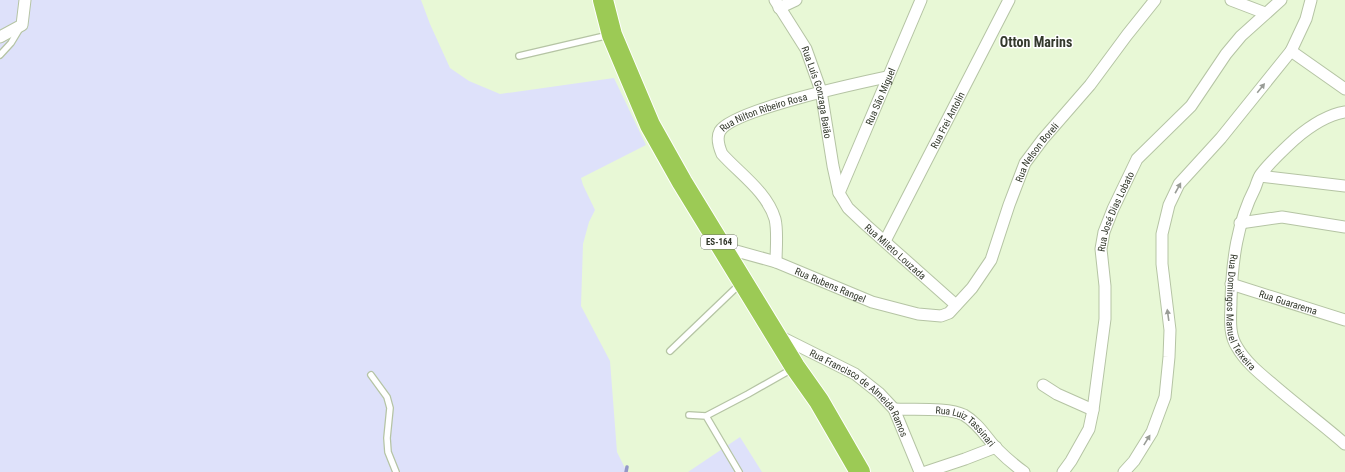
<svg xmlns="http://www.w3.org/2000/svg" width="1345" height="472" font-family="'Roboto Condensed',sans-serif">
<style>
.green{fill:#dee1fa}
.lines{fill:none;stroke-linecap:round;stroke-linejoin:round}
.stream{stroke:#9498c8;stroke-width:3.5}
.lane-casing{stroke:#b5c4a4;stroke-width:8}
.street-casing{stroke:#b5c4a4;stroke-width:13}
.highway-casing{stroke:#fff;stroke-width:22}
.lane{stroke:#fff;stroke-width:5.5}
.street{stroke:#fff;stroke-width:11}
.highway{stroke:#9cca55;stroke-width:20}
.oneway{fill:#999c96}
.labels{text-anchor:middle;stroke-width:3;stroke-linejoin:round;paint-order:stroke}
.shield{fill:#fff;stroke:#70746b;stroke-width:1}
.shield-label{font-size:9px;font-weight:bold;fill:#33392c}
.street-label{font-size:10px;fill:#33392c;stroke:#fff}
.district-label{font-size:14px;font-weight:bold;fill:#33392c;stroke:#fff}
</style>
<rect width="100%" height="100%" fill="#e8f8d6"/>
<path class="green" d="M0 0H421L430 24 450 68 469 81 500 94 614 78 646 145 581 178 583 185 595 210 589 222 583 244 581 306 610 361 617 452 627 472H0Z
M740 437 762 472H688Z"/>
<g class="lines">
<path class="stream" d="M626 472 627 467"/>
<defs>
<path id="lane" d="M0 55 11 43 20 28
M519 56 609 35
M670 351 740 284
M371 375 387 397 390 408 387 438 388 452 396 472
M689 415 706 416 748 394 792 369
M706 416 739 472"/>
<g id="street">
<path id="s1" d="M775 0 806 49 821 91 833 166 839 193 848 208 866 225 956 305"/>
<path d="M1231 0 1265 13"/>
<path d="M779 8 796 0"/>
<path d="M0 37 22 25 25 0"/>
<path d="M1291 51 1345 89"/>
<path id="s2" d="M1345 112C1327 115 1309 127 1295 139 1283 150 1271 161 1261 174 1258 178 1257 183 1255 188 1237 223 1232 261 1231 300 1231 316 1228 333 1237 347 1245 361 1258 372 1270 382 1295 404 1321 423 1345 444"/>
<path d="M1260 176 1345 186"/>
<path id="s3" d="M839 193 921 0"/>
<path d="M1240 223 1282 217 1345 227"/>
<path id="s4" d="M885 241 1009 0"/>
<path id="s5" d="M722 247 776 262 872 302 918 314 941 316 949 313 972 288 991 260 1009 205 1025 163 1043 139 1090 85 1127 35 1155 0"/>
<path id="s6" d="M776 262C776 250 778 231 775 219 767 192 740 174 722 154 719 147 716 138 720 131 732 110 859 83 887 77"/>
<path id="s7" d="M1231 284 1345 320"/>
<path id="s8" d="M779 336 855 374 879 393 894 409 920 472"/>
<path d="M1043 385 1057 394 1093 410"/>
<path id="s9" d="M894 409C913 410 948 407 964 415 978 423 986 437 996 448 1005 457 1014 465 1024 472"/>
<path d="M926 472 965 459 996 447"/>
<path id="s10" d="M1063 472 1071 461 1089 429 1093 410 1105 319V286L1101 249 1104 232 1113 209 1137 159 1191 106 1226 54 1241 36 1281 0"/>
<path d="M1124 472 1134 461 1152 432 1165 397 1169 357 1170 330 1162 264V234L1169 205 1179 184 1221 138 1291 51 1306 19 1311 0"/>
</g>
<path id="highway" d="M603 0 612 35 650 125 682 182 795 367 819 401 860 472"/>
</defs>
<use href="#lane" class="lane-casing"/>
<use href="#street" class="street-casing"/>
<use href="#highway" class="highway-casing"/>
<use href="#lane" class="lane"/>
<use href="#street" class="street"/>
<use href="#highway" class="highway"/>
</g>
<defs><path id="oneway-solid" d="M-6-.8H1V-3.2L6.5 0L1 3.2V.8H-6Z"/></defs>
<g class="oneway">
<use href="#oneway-solid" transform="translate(1261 88) rotate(-51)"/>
<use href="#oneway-solid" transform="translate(1178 188) rotate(-61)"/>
<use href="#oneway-solid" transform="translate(1168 315) rotate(-98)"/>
<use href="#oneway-solid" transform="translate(1147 440) rotate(-58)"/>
</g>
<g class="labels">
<rect class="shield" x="701" y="235" width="36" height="14" rx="3"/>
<g class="shield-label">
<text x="719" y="245">ES-164</text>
</g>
<g class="street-label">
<text dy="4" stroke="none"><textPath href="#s1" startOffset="103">Rua Luís Gonzaga Baião</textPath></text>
<text dy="4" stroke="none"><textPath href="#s3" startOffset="105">Rua São Miguel</textPath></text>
<text dy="4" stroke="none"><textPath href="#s6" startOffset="200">Rua Nilton Ribeiro Rosa</textPath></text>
<text dy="4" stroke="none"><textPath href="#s4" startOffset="136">Rua Frei Antolin</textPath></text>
<text dy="4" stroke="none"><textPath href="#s5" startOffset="425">Rua Nelson Boreli</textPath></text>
<text dy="4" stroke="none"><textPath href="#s10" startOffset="272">Rua José Dias Lobato</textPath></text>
<text dy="4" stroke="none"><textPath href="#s1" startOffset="288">Rua Mileto Louzada</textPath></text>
<text dy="4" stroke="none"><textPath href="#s5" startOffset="115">Rua Rubens Rangel</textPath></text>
<text dy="4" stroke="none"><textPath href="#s7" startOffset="60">Rua Guararema</textPath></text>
<text dy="4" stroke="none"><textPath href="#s2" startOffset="252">Rua Domingos Manuel Teixeira</textPath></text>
<text dy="4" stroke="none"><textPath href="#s8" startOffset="101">Rua Francisco de Almeida Ramos</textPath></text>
<text dy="4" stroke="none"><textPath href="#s9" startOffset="77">Rua Luiz Tassinari</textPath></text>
</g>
<g class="district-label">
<text x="1036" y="47">Otton Marins</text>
</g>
</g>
</svg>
